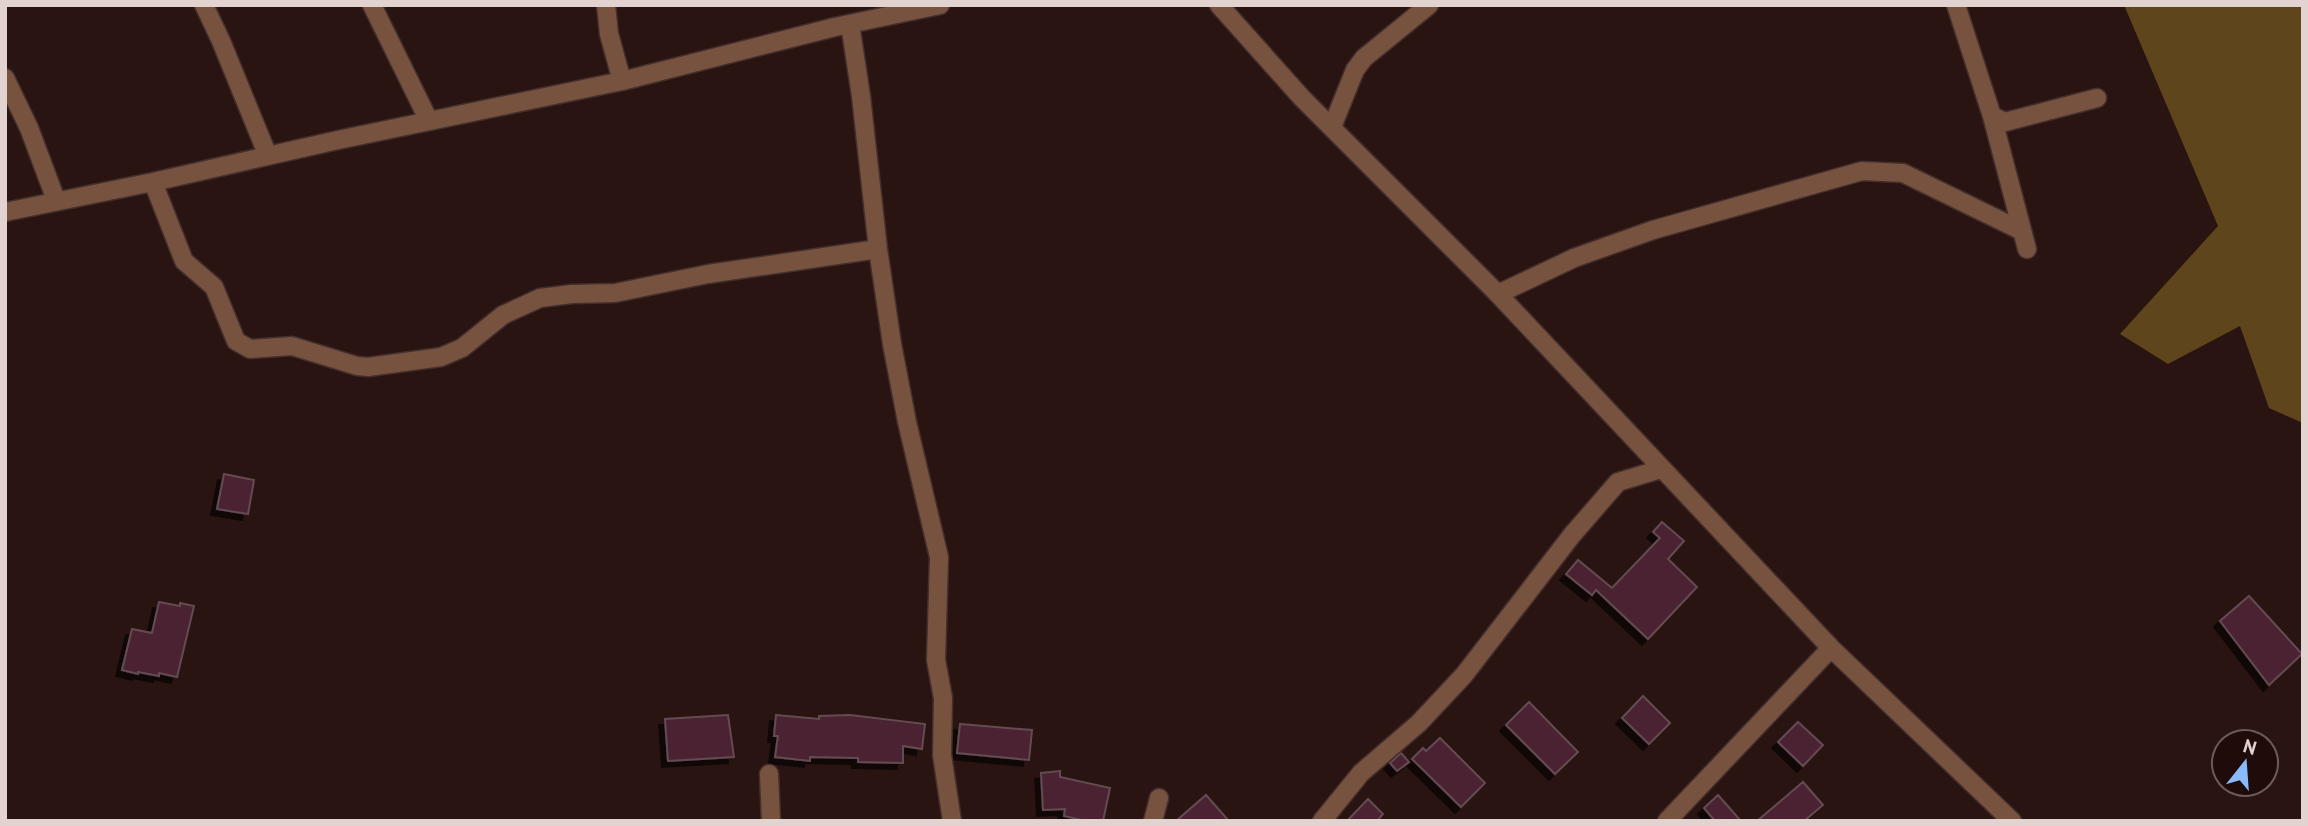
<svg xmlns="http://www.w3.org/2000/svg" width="2308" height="826" font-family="'PT Sans',sans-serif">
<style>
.forest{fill:#5e451c}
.building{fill:#4b2130;stroke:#644b52;stroke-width:2;filter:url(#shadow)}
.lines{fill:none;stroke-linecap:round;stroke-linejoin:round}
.minor-casing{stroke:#432f2d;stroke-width:21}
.minor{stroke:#77533f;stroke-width:18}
</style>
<defs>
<filter id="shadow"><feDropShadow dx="-6" dy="6" stdDeviation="0" flood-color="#0009"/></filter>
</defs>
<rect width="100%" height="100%" fill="#291412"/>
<path class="forest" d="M2124 5H2303V423L2269 408 2240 326 2168 364 2120 334 2218 226Z"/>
<path class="building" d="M224 474 254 480 248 514 217 509Z
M1662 522 1684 541 1668 559 1697 587 1648 639 1596 590 1592 595 1566 574 1578 560 1612 588 1660 538 1653 532Z
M2249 596 2302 654 2269 685 2220 621Z
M159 602 180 606V603L194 606 177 677 159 673V676L138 672V674L122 670 132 629 152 633Z
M1643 696 1670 723 1649 744 1622 718Z
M1529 702 1578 752 1555 774 1506 725Z
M728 715 734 757 668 761 665 719Z
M776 715 819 719V716L850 715 925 724 922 749 903 746V763L858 762V758L810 757V761L775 757 778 736H774Z
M1798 722 1823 745 1803 766 1778 742Z
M960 724 1032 730 1029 760 957 753Z
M1440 738 1485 783 1461 807 1412 759 1423 748 1426 751Z
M1401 753 1409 762 1397 771 1390 763Z
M1060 771V777L1110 788 1103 821H1086L1064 816 1065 809 1043 810 1041 773Z
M1803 782 1823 805 1804 821H1757Z
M1206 795 1229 821H1176Z
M1718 795 1741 821H1715L1704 808Z
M1368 799 1383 814 1377 821H1347Z"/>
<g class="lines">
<defs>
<path id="minor" d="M204 5 221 41 268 156
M372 5 429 121
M606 5 609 34 622 81
M1219 5 1302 98 1498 294 1831 648 2012 821
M1956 5 1992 116 2005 122 2097 98
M850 24 861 96 878 249 892 344 907 422 939 557 936 660 943 698 942 755 952 821
M5 78 29 128 56 200
M1992 116 2027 249
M1332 127 1355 70 1364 58 1429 5
M153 182 184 261 214 287 236 341 250 349 292 346 357 366 368 367 441 357 462 348 503 315 540 298 572 294 615 293 708 274 878 249
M5 212 153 182 338 140 622 81 835 27 940 5
M1498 294 1574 258 1653 230 1862 171 1903 173 2022 231
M769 774 771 821
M1153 821 1159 798
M1322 821 1361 773 1419 723 1464 675 1572 535 1618 482 1661 469
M1667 821 1831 648"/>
</defs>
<use href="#minor" class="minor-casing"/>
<use href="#minor" class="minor"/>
</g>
<rect width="2308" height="826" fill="none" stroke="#e2d3d1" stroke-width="14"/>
<g transform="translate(2245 763) rotate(17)"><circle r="33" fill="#1f0b0a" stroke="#6d5b5a" stroke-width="2"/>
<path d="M0-5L12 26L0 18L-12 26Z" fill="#89bafc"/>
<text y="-10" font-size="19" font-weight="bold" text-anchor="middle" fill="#e2d3d1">N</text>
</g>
</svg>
